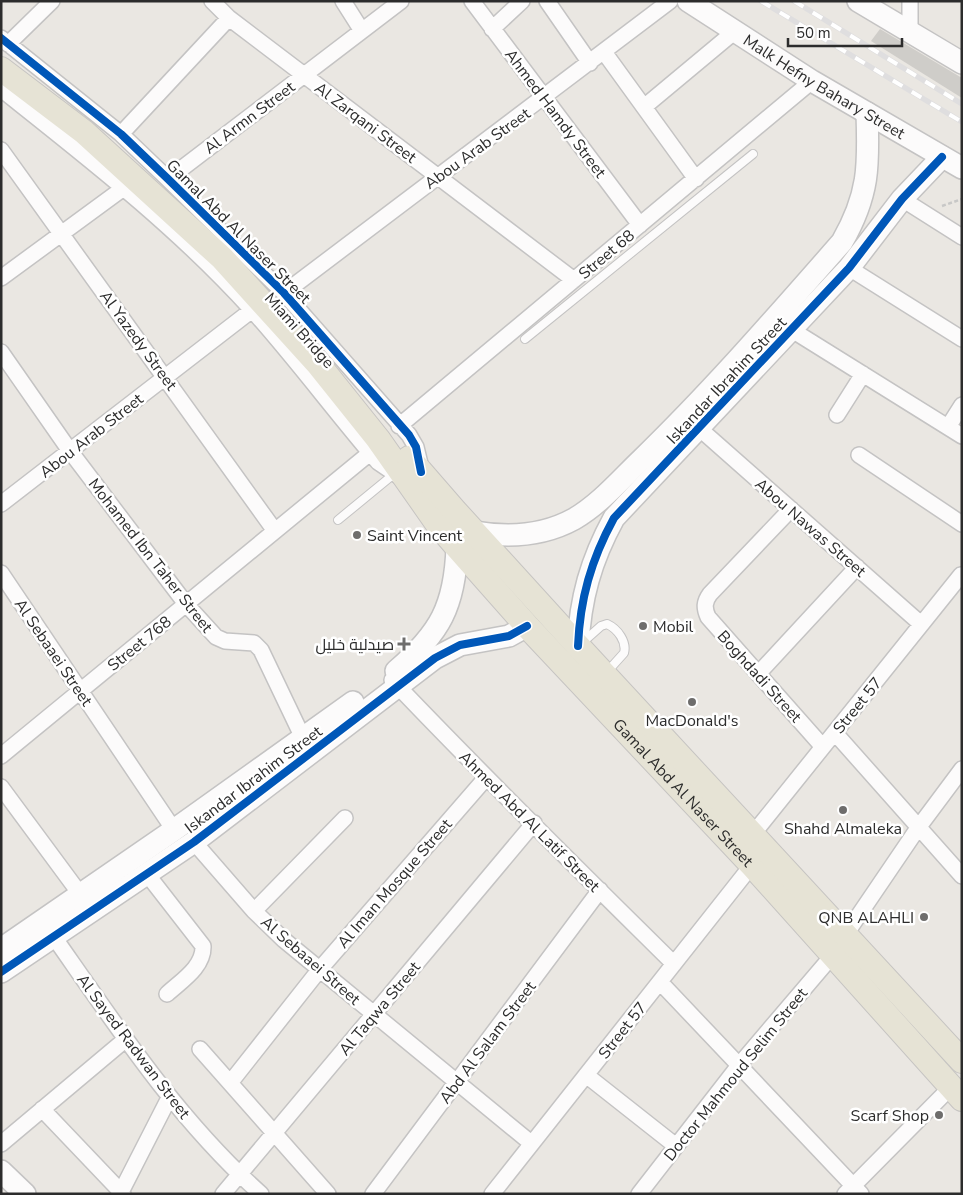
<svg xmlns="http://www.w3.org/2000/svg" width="963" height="1195" font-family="'Nunito Sans',Cairo,sans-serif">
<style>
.building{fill:#cfcdc9}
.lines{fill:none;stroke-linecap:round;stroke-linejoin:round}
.lane-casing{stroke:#c4c3c3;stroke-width:10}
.street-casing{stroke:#c4c3c3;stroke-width:18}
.secondary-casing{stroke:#c4c3c3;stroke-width:24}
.primary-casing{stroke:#c6c4c2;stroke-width:26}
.path{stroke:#c8c8c7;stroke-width:2.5;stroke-dasharray:4 2.5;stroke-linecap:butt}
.lane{stroke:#fcfbfb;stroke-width:8}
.street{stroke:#fcfbfb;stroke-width:15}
.secondary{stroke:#fcfbfb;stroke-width:21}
.primary{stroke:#e6e3d5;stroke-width:24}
.rail-casing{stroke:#dfdedf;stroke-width:5.5}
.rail{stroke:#fff;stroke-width:4;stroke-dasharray:11;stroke-linecap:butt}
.cycleway-casing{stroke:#fff;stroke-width:11}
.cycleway{stroke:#0057b8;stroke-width:8}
.poi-dot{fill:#6e6d6c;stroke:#fff;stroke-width:2}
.labels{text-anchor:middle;stroke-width:5;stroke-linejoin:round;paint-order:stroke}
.street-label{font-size:16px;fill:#2c2c2c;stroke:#fff}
.poi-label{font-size:16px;fill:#2c2c2c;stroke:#fff;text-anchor:end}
</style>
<rect width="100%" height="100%" fill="#eae7e2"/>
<path class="building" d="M880 29 962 78V98L871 41Z"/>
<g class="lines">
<defs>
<path id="lane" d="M525 339 753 154
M338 520 394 474
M583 642 601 626 607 624C618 629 627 642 624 653L606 673"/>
<path id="street" d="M212 1 229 18 574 280
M343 1 362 31
M472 1 640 225
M547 1 590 63
M910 1V32
M492 29 522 1
M1 38 121 134 168 179 284 293 409 435 416 447 421 468
M8 44 52 1
M604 52 696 179
M1 89C89 159 177 227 252 310 296 359 335 412 378 462L400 477
M644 107 734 32
M121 134 229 18
M1 150 275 531
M168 179 401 1
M902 199 962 237
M849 268 962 339
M1 278 125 187
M284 293 670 1
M792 330 962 436
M1 352 70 451 186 604 216 637 225 641 254 643 261 650 303 738
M837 415 863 374
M399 426 812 81
M948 427 962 405
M700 429 921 624
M859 455 962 524
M1 504 252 310
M791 509 710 594C704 602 704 608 708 617L823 747
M1 573 174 830
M758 674 857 567
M392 680C484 777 579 870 674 964
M835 733 962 876
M1 756 370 453
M1 787 86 902
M753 834 961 575
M194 842 254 911 284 940 531 1143
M147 874 203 946C204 967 181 981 167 994
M254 911 345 818
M846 934 918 828 962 769
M54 937C117 1027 178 1120 261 1194
M660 982 861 1194
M200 1049 328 1194
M586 1075 676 1146
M230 1083 320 969 485 779
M42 1109 123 1194
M1 1144 126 1039
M121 1192 169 1098
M223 1194 534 823
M373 1194 600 890
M492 1194 752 865
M639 1194 740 1064 832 956
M845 1194 951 1087"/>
<g id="secondary">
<path id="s1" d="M688 1 812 81 962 168"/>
<path d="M858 1 962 63"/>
<path d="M475 532C510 538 543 536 574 519 600 504 621 479 642 459 713 390 777 316 842 242 869 195 869 166 867 113"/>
<path d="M578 646C580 599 591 560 614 518L849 268 902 199 942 157"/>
<path d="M396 671C440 633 455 606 457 547"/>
<path d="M1 949 174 830 353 702"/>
<path d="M1 972 194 842 435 658 460 645 509 636 527 626"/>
<path d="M1 1171 25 1194"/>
</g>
<g id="primary">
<path id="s2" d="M1 69 84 132 222 258 318 364 378 439 439 526 457 547 527 626 752 865 962 1099"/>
<path d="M409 458 455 511 578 646 962 1061"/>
</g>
</defs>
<use href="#lane" class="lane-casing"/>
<use href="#street" class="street-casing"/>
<use href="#secondary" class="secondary-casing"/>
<use href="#primary" class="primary-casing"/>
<path class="path" d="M942 206 962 199"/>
<use href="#lane" class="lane"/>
<use href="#street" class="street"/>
<use href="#secondary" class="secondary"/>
<use href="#primary" class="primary"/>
<defs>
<path id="rail" d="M761 1 962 122
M794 1 962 104"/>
</defs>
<use href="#rail" class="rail-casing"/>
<use href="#rail" class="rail"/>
<defs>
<path id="cycleway" d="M1 38 121 134 168 179 284 293 409 435 416 447 421 472
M578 646C580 599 591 560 614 518L849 268 902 199 942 157
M1 972 194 842 435 658 460 645 509 636 527 626"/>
</defs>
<use href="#cycleway" class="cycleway-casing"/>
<use href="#cycleway" class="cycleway"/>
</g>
<g class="poi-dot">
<circle cx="357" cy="535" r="5"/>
<circle cx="643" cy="626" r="5"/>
<path d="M401.5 636.5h5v5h5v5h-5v5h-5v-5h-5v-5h5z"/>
<circle cx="692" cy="702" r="5"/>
<circle cx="843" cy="810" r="5"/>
<circle cx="924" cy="917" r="5"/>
<circle cx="939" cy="1115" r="5"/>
</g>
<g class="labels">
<g class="street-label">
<text dy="6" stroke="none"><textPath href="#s1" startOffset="161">Malk Hefny Bahary Street</textPath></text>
<text transform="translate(556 113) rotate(53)" y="6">Ahmed Hamdy Street</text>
<text transform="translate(249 117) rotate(-37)" y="6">Al Armn Street</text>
<text transform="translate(366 122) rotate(37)" y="6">Al Zarqani Street</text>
<text transform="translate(477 148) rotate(-36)" y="6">Abou Arab Street</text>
<text transform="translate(239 231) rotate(45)" y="6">Gamal Abd Al Naser Street</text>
<text transform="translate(606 254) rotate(-40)" y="6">Street 68</text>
<text transform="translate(300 330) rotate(48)" y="6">Miami Bridge</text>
<text transform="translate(139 340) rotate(54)" y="6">Al Yazedy Street</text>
<text transform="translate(726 380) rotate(-47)" y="6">Iskandar Ibrahim Street</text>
<text transform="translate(91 435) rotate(-38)" y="6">Abou Arab Street</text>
<text transform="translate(811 527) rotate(41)" y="6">Abou Nawas Street</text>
<text transform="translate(151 555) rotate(52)" y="6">Mohamed Ibn Taher Street</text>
<text transform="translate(139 643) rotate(-39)" y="6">Street 768</text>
<text transform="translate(54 652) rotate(56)" y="6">Al Sebaaei Street</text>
<text transform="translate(760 676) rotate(48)" y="6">Boghdadi Street</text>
<text transform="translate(857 705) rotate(-51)" y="6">Street 57</text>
<text transform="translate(253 779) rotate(-37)" y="6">Iskandar Ibrahim Street</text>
<text dy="6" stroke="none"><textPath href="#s2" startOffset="998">Gamal Abd Al Naser Street</textPath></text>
<text transform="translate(530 821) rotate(45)" y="6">Ahmed Abd Al Latif Street</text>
<text transform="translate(394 883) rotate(-49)" y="6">Al Iman Mosque Street</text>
<text transform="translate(311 960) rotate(41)" y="6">Al Sebaaei Street</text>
<text transform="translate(379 1008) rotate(-50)" y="6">Al Taqwa Street</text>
<text transform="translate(622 1030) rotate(-52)" y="6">Street 57</text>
<text transform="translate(487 1042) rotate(-53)" y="6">Abd Al Salam Street</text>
<text transform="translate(134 1046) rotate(53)" y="6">Al Sayed Radwan Street</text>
<text transform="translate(735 1074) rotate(-51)" y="6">Doctor Mahmoud Selim Street</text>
</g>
<g class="poi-label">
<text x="367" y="541" text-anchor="start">Saint Vincent</text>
<text x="653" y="632" text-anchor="start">Mobil</text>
<text x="394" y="650">صيدلية خليل</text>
<text x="692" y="726" text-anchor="middle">MacDonald's</text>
<text x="843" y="834" text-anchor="middle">Shahd Almaleka</text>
<text x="914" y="923">QNB ALAHLI</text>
<text x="929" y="1121">Scarf Shop</text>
</g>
</g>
<rect width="963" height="1195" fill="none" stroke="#2c2c2c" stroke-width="5"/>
<path d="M788 38v8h114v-8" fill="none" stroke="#2c2c2c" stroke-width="2.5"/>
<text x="796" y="38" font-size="15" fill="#2c2c2c" stroke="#ffffff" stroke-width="4" paint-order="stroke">50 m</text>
</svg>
